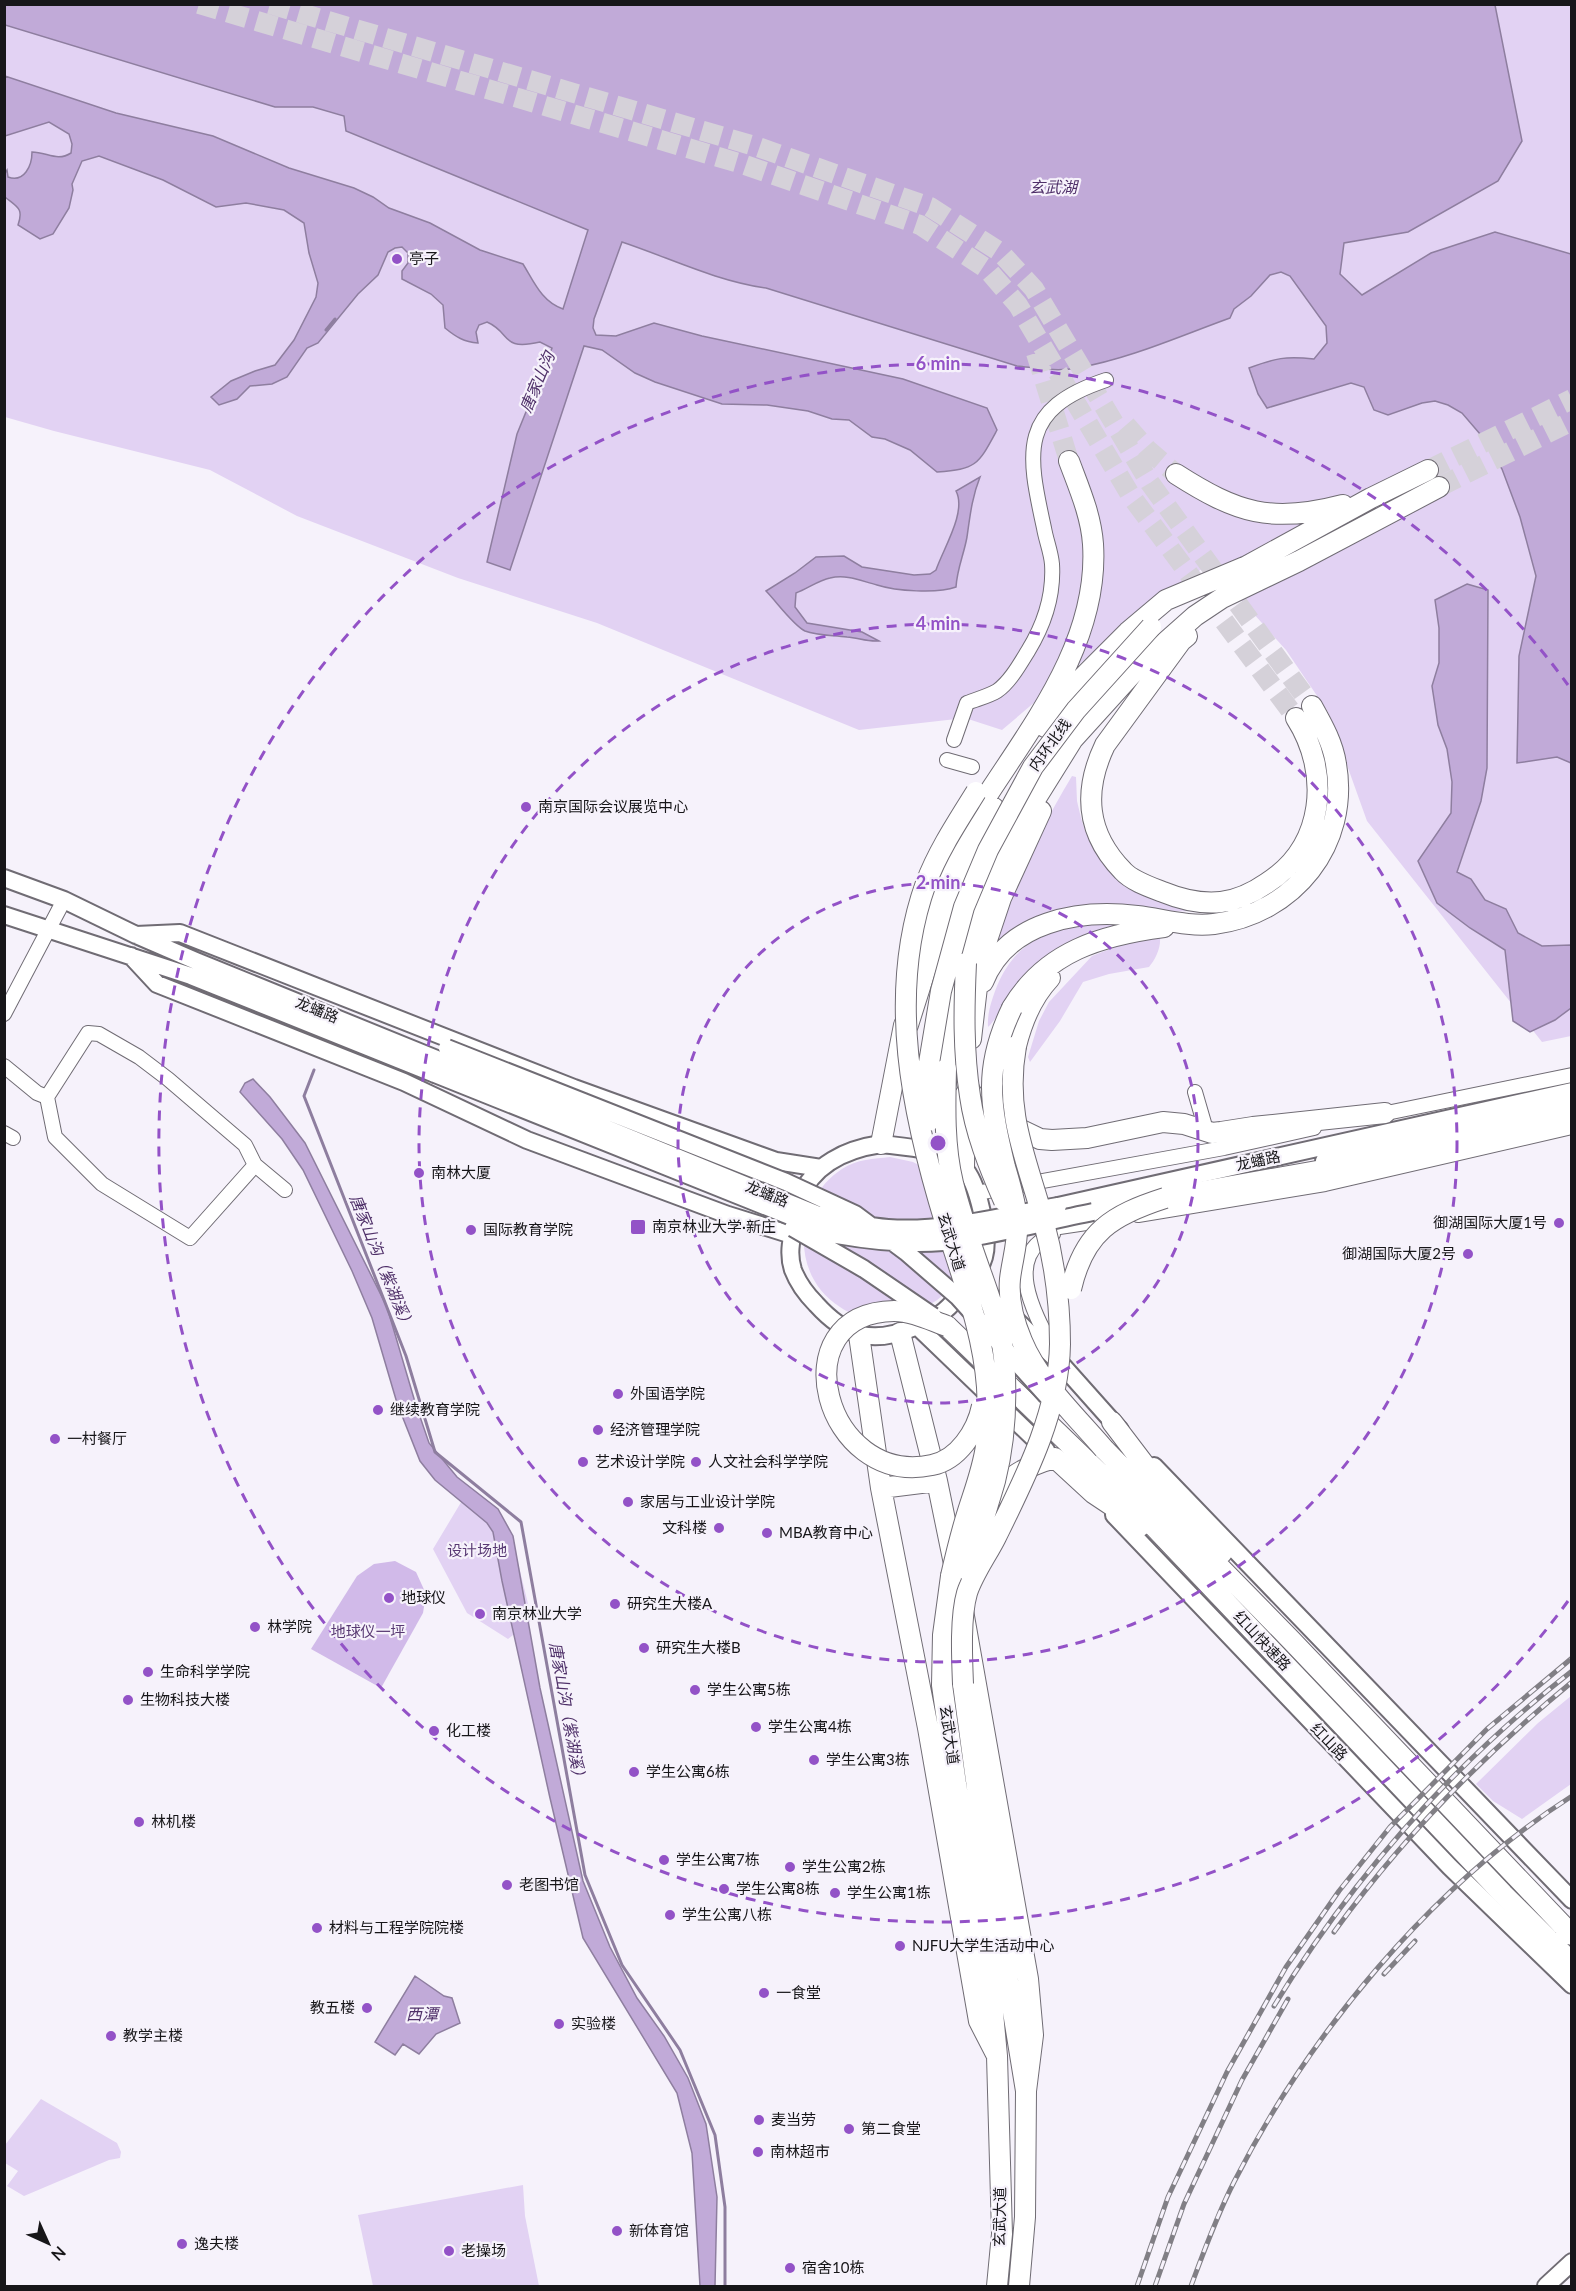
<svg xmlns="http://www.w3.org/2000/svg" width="1576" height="2291" font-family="Lato,'Noto Sans SC',sans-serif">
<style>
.green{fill:#e2d2f3}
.forest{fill:#d1bae9}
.water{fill:#c1aad8;stroke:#8e7e9f;stroke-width:1.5}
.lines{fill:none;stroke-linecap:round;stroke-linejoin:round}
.stream{stroke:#8e7e9f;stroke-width:3}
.highway-tunnel{stroke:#d5d1d9;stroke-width:20;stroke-dasharray:20 10;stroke-linecap:butt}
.minor-casing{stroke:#706c74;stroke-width:16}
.major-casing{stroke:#706c74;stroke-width:20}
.highway-casing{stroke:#706c74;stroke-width:22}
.minor{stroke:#fff;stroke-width:14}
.major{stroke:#fff;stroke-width:16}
.highway{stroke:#fff;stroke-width:20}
.rail-casing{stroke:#817f85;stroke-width:5}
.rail{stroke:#f6f2fb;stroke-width:3;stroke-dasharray:9;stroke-linecap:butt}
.major-bridge-casing{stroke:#706c74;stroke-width:20;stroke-linecap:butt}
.highway-bridge-casing{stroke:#706c74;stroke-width:22;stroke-linecap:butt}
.major-bridge{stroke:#fff;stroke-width:16}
.highway-bridge{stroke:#fff;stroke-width:20}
.ring{fill:none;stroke:#9352c7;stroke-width:3;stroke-dasharray:10 8}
.poi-dot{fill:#9352c7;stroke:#f6f2fb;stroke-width:2}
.labels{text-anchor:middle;stroke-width:4.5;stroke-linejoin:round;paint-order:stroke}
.poi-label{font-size:15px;fill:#171619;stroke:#f6f2fb;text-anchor:start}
.street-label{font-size:15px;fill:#171619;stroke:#f6f2fb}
.park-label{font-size:15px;fill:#583973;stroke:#f6f2fb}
.water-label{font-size:16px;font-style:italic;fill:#4f3069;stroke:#f6f2fb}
.centre{fill:#9352c7;stroke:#f6f2fb;stroke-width:3}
.ring-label{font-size:18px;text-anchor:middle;font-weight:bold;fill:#9352c7;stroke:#f6f2fb;stroke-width:4.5;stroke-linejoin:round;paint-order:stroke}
</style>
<rect width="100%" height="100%" fill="#f6f2fb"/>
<path class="green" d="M4 5H1571V1036L1542 1042 1367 821 1328 712 1286 650 1209 564 1142 611 1002 730 965 718 859 730 597 623 458 578 297 516 210 470 54 431 5 417Z
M1072 776 1076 777 1077 801 1081 818 1085 831 1097 852 1195 910C1174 914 1153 908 1132 906 1071 899 1048 912 998 943L997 940C1014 882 1041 828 1072 776Z
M1092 921 1130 926C1082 927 1040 955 1011 992 1003 1003 997 1019 988 1027 987 1013 992 999 997 986 1018 938 1046 934 1092 921Z
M1157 937 1160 938C1161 948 1155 960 1149 967L1109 974 1083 982 1060 1021 1030 1062 1028 1057 1039 1021 1049 1002 1092 956 1131 941Z
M890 1157 913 1162 935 1174 960 1270C943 1301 935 1305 901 1313 892 1315 883 1319 874 1319 863 1320 849 1313 840 1307 789 1275 794 1200 842 1169 857 1159 874 1159 890 1157Z
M469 1489 510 1530 532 1620 508 1639 467 1613 433 1549Z
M1571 1696V1784L1522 1819 1493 1801 1476 1784 1538 1723Z
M41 2099 117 2143 121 2152 120 2158 109 2160 24 2196 7 2186 18 2171 5 2163V2145Z
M523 2185 525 2216 539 2286H373L358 2215Z"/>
<path class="forest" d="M395 1561 416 1572 426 1594 423 1613 381 1688 311 1649 357 1576 374 1564Z"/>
<path class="water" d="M5 4 1495 5 1522 141 1498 181 1408 232 1344 243 1340 274 1362 295 1431 253 1495 232 1571 254V763L1557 757 1517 763 1519 656 1536 576 1520 517 1502 469 1480 434 1462 413 1448 405 1435 401 1422 403 1388 415 1374 410 1364 387 1351 383 1267 408 1258 394 1249 368C1275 358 1286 356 1314 359L1327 343 1326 326 1290 276 1281 272 1270 275 1251 296 1234 309 1230 318C1180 336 1129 359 1077 368 1057 372 1037 368 1017 366L766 288C716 281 670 258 622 242L594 319 593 328 596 335 616 336 654 323 702 336 903 379 987 408 997 430C978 465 977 469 937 472L910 450 885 439 872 437 849 420 832 419 808 411 767 405 722 404 655 382 635 373 602 350 584 346 510 570 487 562 517 434 552 348 540 342C500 351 512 333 487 322L479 325 476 332 478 343C464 342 456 337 445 328L443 305 431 294 402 279V271L408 263V253L402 247 395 248 388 252 378 275 358 294 318 343 307 348 287 377 272 384 250 386 237 399 219 405 211 397 231 381 255 371 275 365 294 340 316 297 318 283 309 253 304 223 284 210 246 203 216 207 163 180 99 156 82 161 72 184 73 190 69 208 53 234 40 239 18 225C24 208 17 207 5 197V173L7 170 8 177C24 183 32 166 32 152 47 152 57 162 71 153L72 144 69 134 49 122 5 136V76L116 113 213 136 289 168 354 188 373 197 389 208 430 223 480 250 523 264C534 282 542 302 563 309L588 230 346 131 344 116 313 107H275L5 25Z
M980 477C972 497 970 516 967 537 964 554 957 569 956 587 937 594 896 591 877 585 861 581 847 574 830 578 819 580 807 589 796 593L795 607 807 623 862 632 879 641C867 642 859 638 847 637 834 635 818 636 805 631 793 625 776 601 766 591L795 573 816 557 844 556 862 567 914 575 930 574 936 570C943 549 967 512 956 491Z
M1467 584 1488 590 1487 768 1481 801 1457 872 1471 879 1485 900 1506 909 1518 933 1542 946 1571 945V1008L1555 1020 1530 1032 1513 1021 1505 950 1470 928 1437 903 1418 861 1451 813 1452 782 1447 749 1438 725 1432 686 1439 663V628L1435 600Z
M253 1079 270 1097 305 1143 387 1307 415 1402 429 1443 457 1477 498 1509 513 1536 540 1688 583 1881 610 1947 637 1998 664 2036 688 2078 706 2124 717 2197 715 2286H700L692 2153 677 2093 583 1938 550 1798 502 1581 493 1532 487 1523 435 1480 420 1461 397 1403 372 1318 352 1271 303 1170 282 1139 240 1092 245 1083Z
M415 1976 444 1996 452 1998 460 2023 436 2034 419 2054 403 2044 395 2055 375 2042Z"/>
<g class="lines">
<path class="stream" d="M326 330 335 319
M314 1070 304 1096 406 1356 435 1452 521 1522 585 1875 622 1965 680 2050 715 2135 725 2207V2286"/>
<path class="highway-tunnel" d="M199 4 742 164 920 225 987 269 1018 305 1131 496 1296 718
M270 4 758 147 930 207 1000 252 1034 289 1150 483 1312 706
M1036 353 1069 461
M1126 425 1147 449 1176 474
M1428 470 1572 399
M1439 487 1572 421"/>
<defs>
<path id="minor" d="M954 740 967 703C977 699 989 696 997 691 1010 682 1020 664 1028 651 1044 625 1054 596 1052 564 1051 552 1046 540 1044 528 1027 451 1019 409 1106 380
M947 760 972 767
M4 1014 64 900
M4 1066 37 1093 47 1097 88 1033 99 1034 139 1057 168 1079 245 1145 255 1165 285 1190
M1195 1092 1204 1123
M47 1097 55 1137 102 1184 190 1238 255 1165
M1377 1115 1572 1075
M4 1133 13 1138
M977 1193 1224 1148 1314 1128
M1138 1215 1325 1184 1572 1127
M1046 1229 1113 1219
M1053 1234C998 1258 1040 1323 1058 1358"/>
<path id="major" d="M4 878 64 900 136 935 196 961 439 1060
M4 915 191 976 435 1074
M136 935 180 933 574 1088 776 1161 821 1168
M131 956 157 984 404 1082 527 1140 728 1215 792 1235
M881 1144C906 1147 945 1149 963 1167 978 1182 990 1236 984 1257 980 1271 968 1284 959 1295 945 1314 934 1319 912 1328 871 1345 845 1336 816 1304 807 1295 798 1283 793 1270 788 1255 791 1241 794 1226 795 1217 796 1207 799 1199 813 1164 847 1149 881 1144Z
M1324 1161 1572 1105
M1058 1206 1572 1091
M1093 1212 1140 1202
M1014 1318 1063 1366 1120 1430
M917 1326 1046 1450
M1154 1466 1572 1900
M1114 1515 1450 1867 1572 1985
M1546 2286 1572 2262"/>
<path id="highway" d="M1176 474C1237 513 1271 524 1343 505
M1236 572 1371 498 1428 470
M1187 636 1181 641 1105 745C1083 791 1086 833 1123 871 1132 881 1150 887 1163 892 1180 899 1202 904 1221 902 1237 900 1254 892 1267 883 1325 846 1331 773 1296 718
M1045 727 1079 681 1128 632 1166 600 1247 566
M983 982C1007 921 1079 909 1137 916 1163 919 1188 927 1214 924 1294 914 1350 844 1336 764 1333 743 1322 724 1312 706
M913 985C922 945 928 903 945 866 957 839 976 813 992 788 1040 715 1099 636 1093 544 1091 515 1079 488 1069 461
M1012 1008C1046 951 1102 935 1164 927
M908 1025 945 908 964 866 994 808
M971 1039 980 961 1001 898 1041 811
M1016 1046C1022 1022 1032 997 1050 978
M946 1069 954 1014 973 933 988 893 1015 832 1073 739 1141 664 1195 616 1222 598 1299 561 1439 487
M967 1083 970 1091 978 1102 1011 1125 1040 1139 1052 1140 1087 1138 1163 1122 1184 1124 1212 1133 1221 1132 1253 1127 1385 1113
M881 1144 904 1025
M964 1167 965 1095
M1165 1198 1390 1158 1550 1120 1572 1118
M947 1326 1142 1514 1503 1894 1572 1963
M900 1333 937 1481 959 1588 1028 1979 1033 2035 1026 2091
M859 1335 881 1488 928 1728 979 2021 997 2056
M1112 1422 1166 1493 1222 1553
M1104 1449 1291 1640 1572 1935
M881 1488 937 1481
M988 1504C1003 1478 1027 1465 1055 1458L1093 1493 1126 1515 1139 1527
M951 1576 943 1635 942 1685 956 1784 991 1991 997 2056 1002 2234 997 2286
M963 1684 980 1810 1026 2091 1025 2217 1019 2286"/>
</defs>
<use href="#minor" class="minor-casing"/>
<use href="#major" class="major-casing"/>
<use href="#highway" class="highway-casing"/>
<use href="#minor" class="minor"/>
<use href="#major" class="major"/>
<use href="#highway" class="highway"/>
<defs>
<path id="rail" d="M1334 1932C1402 1838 1482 1756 1572 1682
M1384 1974 1415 1941
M1274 2006C1353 1877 1453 1764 1572 1671
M1137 2286 1168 2197 1227 2072 1286 1967 1339 1891 1390 1827 1487 1729 1572 1658
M1155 2286 1184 2204 1242 2080 1288 1999
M1191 2286C1204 2251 1217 2215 1234 2182 1309 2034 1431 1886 1572 1796"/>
</defs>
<use href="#rail" class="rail-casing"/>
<use href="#rail" class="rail"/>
<defs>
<path id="major-bridge" d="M447 1048 786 1182 855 1214 906 1252 958 1297 1047 1396
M439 1060 816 1214C840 1220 864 1226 888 1228 945 1232 1002 1216 1058 1206
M435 1074 837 1235C871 1241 907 1245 943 1242 993 1236 1043 1222 1093 1212
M793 1228 864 1269 933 1316"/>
<path id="highway-bridge" d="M966 963C964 1007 963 1051 970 1096 975 1132 989 1167 1004 1201
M1012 1008C983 1068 990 1105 1005 1167 1010 1184 1016 1203 1017 1220 1019 1240 1012 1260 1010 1279 1008 1300 1014 1322 1022 1341 1039 1382 1076 1416 1104 1449
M946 1069C945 1107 944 1146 953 1183 958 1203 965 1224 971 1244 983 1281 1000 1319 1004 1358 1007 1398 1005 1442 995 1481 986 1512 976 1541 970 1573
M929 1121V1063L941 991 964 907 988 850 1033 767 1076 710 1151 627
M1071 1289C1084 1232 1112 1215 1165 1198
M947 1326C930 1320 912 1311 894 1311 778 1313 825 1488 932 1465 958 1460 977 1431 982 1406
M951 1576C956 1554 961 1533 968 1511 975 1489 983 1468 986 1446 989 1426 988 1406 987 1387 983 1331 962 1278 946 1225 912 1115 886 994 926 883 938 851 958 821 976 792
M963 1684C962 1659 960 1617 967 1593 973 1574 987 1555 996 1537 1025 1478 1059 1412 1060 1344 1060 1302 1054 1259 1043 1219 1026 1157 1004 1113 1016 1046"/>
</defs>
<use href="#major-bridge" class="major-bridge-casing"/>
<use href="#highway-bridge" class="highway-bridge-casing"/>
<use href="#major-bridge" class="major-bridge"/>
<use href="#highway-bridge" class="highway-bridge"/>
</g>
<g class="ring">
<circle cx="938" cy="1143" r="260"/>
<circle cx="938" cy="1143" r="519"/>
<path d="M1568 1601A779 779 0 1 1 1568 685"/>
</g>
<g class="poi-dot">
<circle cx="397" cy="259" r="6"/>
<circle cx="526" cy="807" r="6"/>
<circle cx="419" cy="1173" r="6"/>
<circle cx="1559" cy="1223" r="6"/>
<rect x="630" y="1219" width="16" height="16" rx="3"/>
<circle cx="471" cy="1230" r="6"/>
<circle cx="1468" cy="1254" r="6"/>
<circle cx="618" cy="1394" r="6"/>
<circle cx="378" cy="1410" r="6"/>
<circle cx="598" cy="1430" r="6"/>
<circle cx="55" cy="1439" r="6"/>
<circle cx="583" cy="1462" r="6"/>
<circle cx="696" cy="1462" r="6"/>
<circle cx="628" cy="1502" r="6"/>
<circle cx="719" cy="1528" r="6"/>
<circle cx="767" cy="1533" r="6"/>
<circle cx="389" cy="1598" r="6"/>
<circle cx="615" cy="1604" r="6"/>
<circle cx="480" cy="1614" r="6"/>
<circle cx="255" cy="1627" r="6"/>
<circle cx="644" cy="1648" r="6"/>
<circle cx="148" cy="1672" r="6"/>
<circle cx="695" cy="1690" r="6"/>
<circle cx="128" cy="1700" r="6"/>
<circle cx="756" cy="1727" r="6"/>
<circle cx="434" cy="1731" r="6"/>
<circle cx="814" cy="1760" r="6"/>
<circle cx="634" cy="1772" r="6"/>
<circle cx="139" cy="1822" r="6"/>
<circle cx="664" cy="1860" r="6"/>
<circle cx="790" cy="1867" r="6"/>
<circle cx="507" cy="1885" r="6"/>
<circle cx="724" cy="1889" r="6"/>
<circle cx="835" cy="1893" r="6"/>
<circle cx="670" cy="1915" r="6"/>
<circle cx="317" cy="1928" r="6"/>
<circle cx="900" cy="1946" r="6"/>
<circle cx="764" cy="1993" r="6"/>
<circle cx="367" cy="2008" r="6"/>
<circle cx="559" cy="2024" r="6"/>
<circle cx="111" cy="2036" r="6"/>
<circle cx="759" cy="2120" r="6"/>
<circle cx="849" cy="2129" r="6"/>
<circle cx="758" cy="2152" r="6"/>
<circle cx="617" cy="2231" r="6"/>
<circle cx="182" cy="2244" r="6"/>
<circle cx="449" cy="2251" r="6"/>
<circle cx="790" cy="2268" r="6"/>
</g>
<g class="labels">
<g class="poi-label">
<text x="409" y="264">亭子</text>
<text x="538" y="812">南京国际会议展览中心</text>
<text x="431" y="1178">南林大厦</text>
<text x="1547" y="1228" text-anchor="end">御湖国际大厦1号</text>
<text x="652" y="1232">南京林业大学·新庄</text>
<text x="483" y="1235">国际教育学院</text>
<text x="1456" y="1259" text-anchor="end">御湖国际大厦2号</text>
<text x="630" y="1399">外国语学院</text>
<text x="390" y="1415">继续教育学院</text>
<text x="610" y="1435">经济管理学院</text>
<text x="67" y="1444">一村餐厅</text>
<text x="595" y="1467">艺术设计学院</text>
<text x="708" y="1467">人文社会科学学院</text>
<text x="640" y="1507">家居与工业设计学院</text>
<text x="707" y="1533" text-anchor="end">文科楼</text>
<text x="779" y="1538">MBA教育中心</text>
<text x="401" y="1603">地球仪</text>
<text x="627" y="1609">研究生大楼A</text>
<text x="492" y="1619">南京林业大学</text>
<text x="267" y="1632">林学院</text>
<text x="656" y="1653">研究生大楼B</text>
<text x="160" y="1677">生命科学学院</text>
<text x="707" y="1695">学生公寓5栋</text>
<text x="140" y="1705">生物科技大楼</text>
<text x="768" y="1732">学生公寓4栋</text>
<text x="446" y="1736">化工楼</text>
<text x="826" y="1765">学生公寓3栋</text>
<text x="646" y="1777">学生公寓6栋</text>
<text x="151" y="1827">林机楼</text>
<text x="676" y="1865">学生公寓7栋</text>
<text x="802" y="1872">学生公寓2栋</text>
<text x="519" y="1890">老图书馆</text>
<text x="736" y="1894">学生公寓8栋</text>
<text x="847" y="1898">学生公寓1栋</text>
<text x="682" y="1920">学生公寓八栋</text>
<text x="329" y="1933">材料与工程学院院楼</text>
<text x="912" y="1951">NJFU大学生活动中心</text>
<text x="776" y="1998">一食堂</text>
<text x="355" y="2013" text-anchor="end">教五楼</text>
<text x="571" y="2029">实验楼</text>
<text x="123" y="2041">教学主楼</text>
<text x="771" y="2125">麦当劳</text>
<text x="861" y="2134">第二食堂</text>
<text x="770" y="2157">南林超市</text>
<text x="629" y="2236">新体育馆</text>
<text x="194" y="2249">逸夫楼</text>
<text x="461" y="2256">老操场</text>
<text x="802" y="2273">宿舍10栋</text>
</g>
<g class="street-label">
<text transform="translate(1050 745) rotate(-54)" y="5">内环北线</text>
<text transform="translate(317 1010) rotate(22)" y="5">龙蟠路</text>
<text transform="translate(1258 1161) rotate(-12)" y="5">龙蟠路</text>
<text transform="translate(767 1194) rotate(22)" y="5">龙蟠路</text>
<text transform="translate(951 1242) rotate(73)" y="5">玄武大道</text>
<text transform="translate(1262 1641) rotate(47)" y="5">红山快速路</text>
<text transform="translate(949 1735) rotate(82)" y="5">玄武大道</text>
<text transform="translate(1329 1742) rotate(46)" y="5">红山路</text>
<text transform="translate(1000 2217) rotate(-89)" y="5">玄武大道</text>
</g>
<g class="park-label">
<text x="477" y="1556">设计场地</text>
<text x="368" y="1637">地球仪一坪</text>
</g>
<g class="water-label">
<text x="1053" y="193">玄武湖</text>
<text transform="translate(537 382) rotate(-67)" y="6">唐家山沟</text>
<text transform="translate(382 1262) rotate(68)" y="6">唐家山沟（紫湖溪）</text>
<text transform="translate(568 1713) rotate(80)" y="6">唐家山沟（紫湖溪）</text>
<text x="422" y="2020">西潭</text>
</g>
</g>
<circle cx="938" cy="1143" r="9" class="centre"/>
<g class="ring-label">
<text x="938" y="370">6 min</text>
<text x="938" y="630">4 min</text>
<text x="938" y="889">2 min</text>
</g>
<rect width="1576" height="2291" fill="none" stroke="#171619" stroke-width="12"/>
<g transform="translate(48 2243) rotate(135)" stroke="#f6f2fb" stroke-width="4.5" paint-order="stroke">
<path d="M0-4.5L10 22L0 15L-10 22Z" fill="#171619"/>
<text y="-9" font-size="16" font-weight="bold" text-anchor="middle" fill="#171619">N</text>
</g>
</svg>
